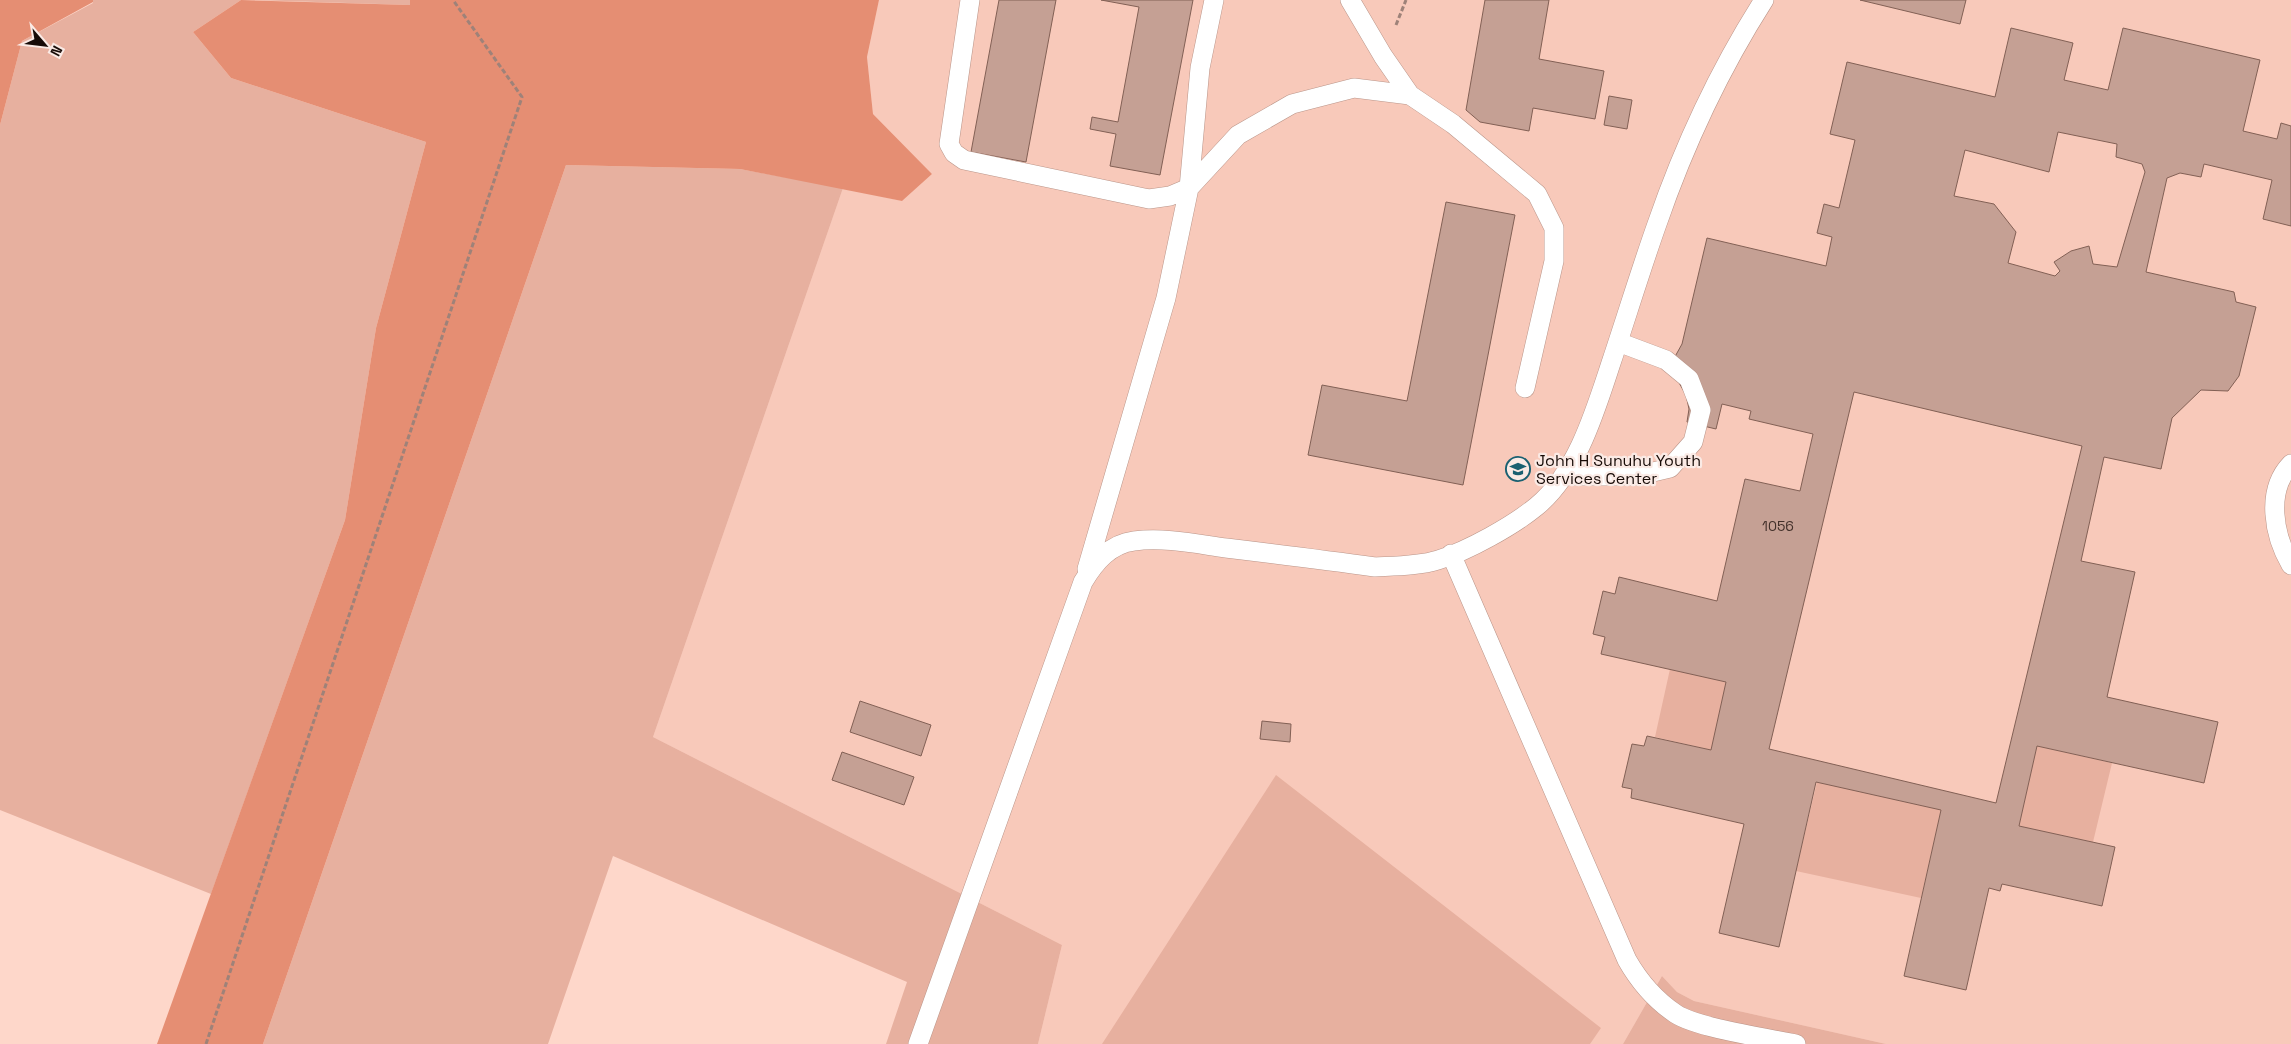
<svg xmlns="http://www.w3.org/2000/svg" width="2291" height="1044" font-family="'Space Grotesk',sans-serif">
<style>
.built{fill:#f8c9ba}
.green{fill:#e7b09f}
.forest{fill:#e58e73}
.building{fill:#c5a094;stroke:#826055;fill-rule:evenodd}
.lines{fill:none;stroke-linecap:round;stroke-linejoin:round}
.service-casing{stroke:#ba9589;stroke-width:20}
.path{stroke:#9e8279;stroke-width:3;stroke-dasharray:5 2.5;stroke-linecap:butt}
.service{stroke:#fff;stroke-width:19}
.labels{text-anchor:middle;stroke-width:4.5;stroke-linejoin:round;paint-order:stroke}
.number-label{font-size:14px;fill:#42302a}
.poi-label{font-size:16px;fill:#170b07;stroke:#faeae5;text-anchor:start}
</style>
<rect width="100%" height="100%" fill="#fed7ca"/>
<path class="built" d="M879 0H2291V1044H1886L1694 1001 1677 992 1662 976 1623 1044H1038L1062 945 653 737 843 188 902 201 932 174 873 114 867 57Z"/>
<path class="green" d="M93 0H241L193 32 231 78 426 142 376 328 345 520 211 894 0 810V125L22 41 93 3Z
M251 0H410V5Z
M566 165 740 169 843 188 653 737 1062 945 1038 1044H886L907 982 613 856 548 1044H263Z
M1670 669 1726 682 1711 750 1655 737Z
M2037 746 2112 763 2093 842 2019 826Z
M1276 775 1601 1028 1590 1044H1102Z
M1817 782 1941 810 1921 898 1796 871Z
M1662 976 1677 992 1694 1001 1886 1044H1623Z"/>
<path class="forest" d="M0 0H93V2L22 41 0 125Z
M241 0 410 5V0H879L867 57 873 114 932 174 902 201 740 169 566 165 263 1044H157L345 520 376 328 426 142 231 78 193 32Z"/>
<path class="building" d="M999 0H1056L1026 162 971 152Z
M1101 0H1193L1160 175 1110 166 1116 134 1090 129 1092 117 1118 122 1139 7Z
M1485 0H1549L1539 59 1604 71 1595 119 1533 108 1529 131 1480 122 1466 110Z
M1860 0H1966L1960 24Z
M2011 28 2073 43 2064 80 2108 90 2123 28 2260 60 2243 131 2277 139 2281 123 2291 126V226L2263 219 2272 180 2204 164 2201 177 2180 173 2167 178 2146 272 2234 292 2236 302 2256 307 2239 376 2228 391 2201 390 2172 418 2161 469 2104 457 2081 561 2135 572 2107 697 2218 722 2204 783 2037 746 2019 826 2115 847 2102 906 2002 884 2000 891 1989 888 1966 990 1904 976 1941 810 1816 782 1779 947 1719 933 1744 824 1631 798 1632 789 1622 787 1632 744 1644 746 1647 736 1711 750 1726 682 1601 654 1605 637 1593 634 1603 591 1615 594 1619 577 1717 601 1745 479 1800 491 1813 434 1749 419 1751 411 1722 404 1716 429 1687 422 1689 409 1686 395 1678 381 1667 371 1682 344 1707 238 1826 266 1832 237 1817 233 1824 204 1839 208 1855 140 1830 134 1847 62 1995 97ZM2058 132 2117 144 2116 157 2142 164 2145 172 2117 267 2093 264 2089 246 2071 251 2054 262 2060 271 2055 276 2008 263 2016 232 1994 204 1954 196 1965 150 2049 172ZM1854 392 2082 446 1996 803 1769 749Z
M1609 96 1632 100 1627 129 1604 125Z
M1446 202 1515 215 1463 485 1308 455 1322 385 1407 401Z
M860 701 931 725 921 756 850 732Z
M1262 721 1291 724 1290 742 1260 739Z
M842 752 914 777 904 805 832 780Z"/>
<g class="lines">
<defs>
<path id="service" d="M970 0 949 144 954 153 964 160 1149 199 1170 196 1189 188 1238 135 1292 104 1354 88 1410 95 1453 124 1537 194 1554 228V261L1525 388
M1350 0 1383 56 1410 95
M2291 464C2265 491 2274 536 2291 565
M1563 476H1636L1670 468 1693 442 1701 410 1689 379 1666 360 1618 342
M1451 554 1627 960C1639 981 1655 1000 1676 1014 1698 1028 1767 1038 1796 1044
M1087 569 1166 298 1189 188 1200 68 1214 0
M918 1044 1083 582C1095 562 1110 544 1134 541 1164 537 1197 544 1226 548 1276 554 1325 560 1375 567 1395 566 1419 566 1438 560 1468 551 1514 525 1537 506 1578 472 1596 408 1612 360 1627 315 1641 269 1657 224 1685 143 1718 72 1764 0"/>
</defs>
<use href="#service" class="service-casing"/>
<path class="path" d="M1396 25 1406 0
M206 1044 522 97 453 0"/>
<use href="#service" class="service"/>
</g>
<defs>
<symbol id="school-ring" viewBox="-11 -11 22 22"><circle r="9.5" fill="#faeae5" stroke="#1a6071" stroke-width="1.5"/><path d="M0-5L7-2L0 1L-7-2ZM-4 1L0 2.5L4 1V4Q0 6-4 4Z" fill="#1a6071"/></symbol>
</defs>
<g fill-rule="evenodd">
<use href="#school-ring" x="1504" y="455" width="28" height="28"/>
</g>
<g class="labels">
<g class="number-label">
<text x="1778" y="531">1056</text>
</g>
<g class="poi-label">
<text x="1536" y="466">John H Sunuhu Youth<tspan x="1536" dy="18">Services Center</tspan></text>
</g>
</g>
<g transform="translate(45 45) rotate(118)" stroke="#faeae5" stroke-width="4" paint-order="stroke">
<path d="M0-4L9 19L0 12L-9 19Z" fill="#170b07"/>
<text y="-8" font-size="14" font-weight="bold" text-anchor="middle" fill="#170b07">N</text>
</g>
</svg>
